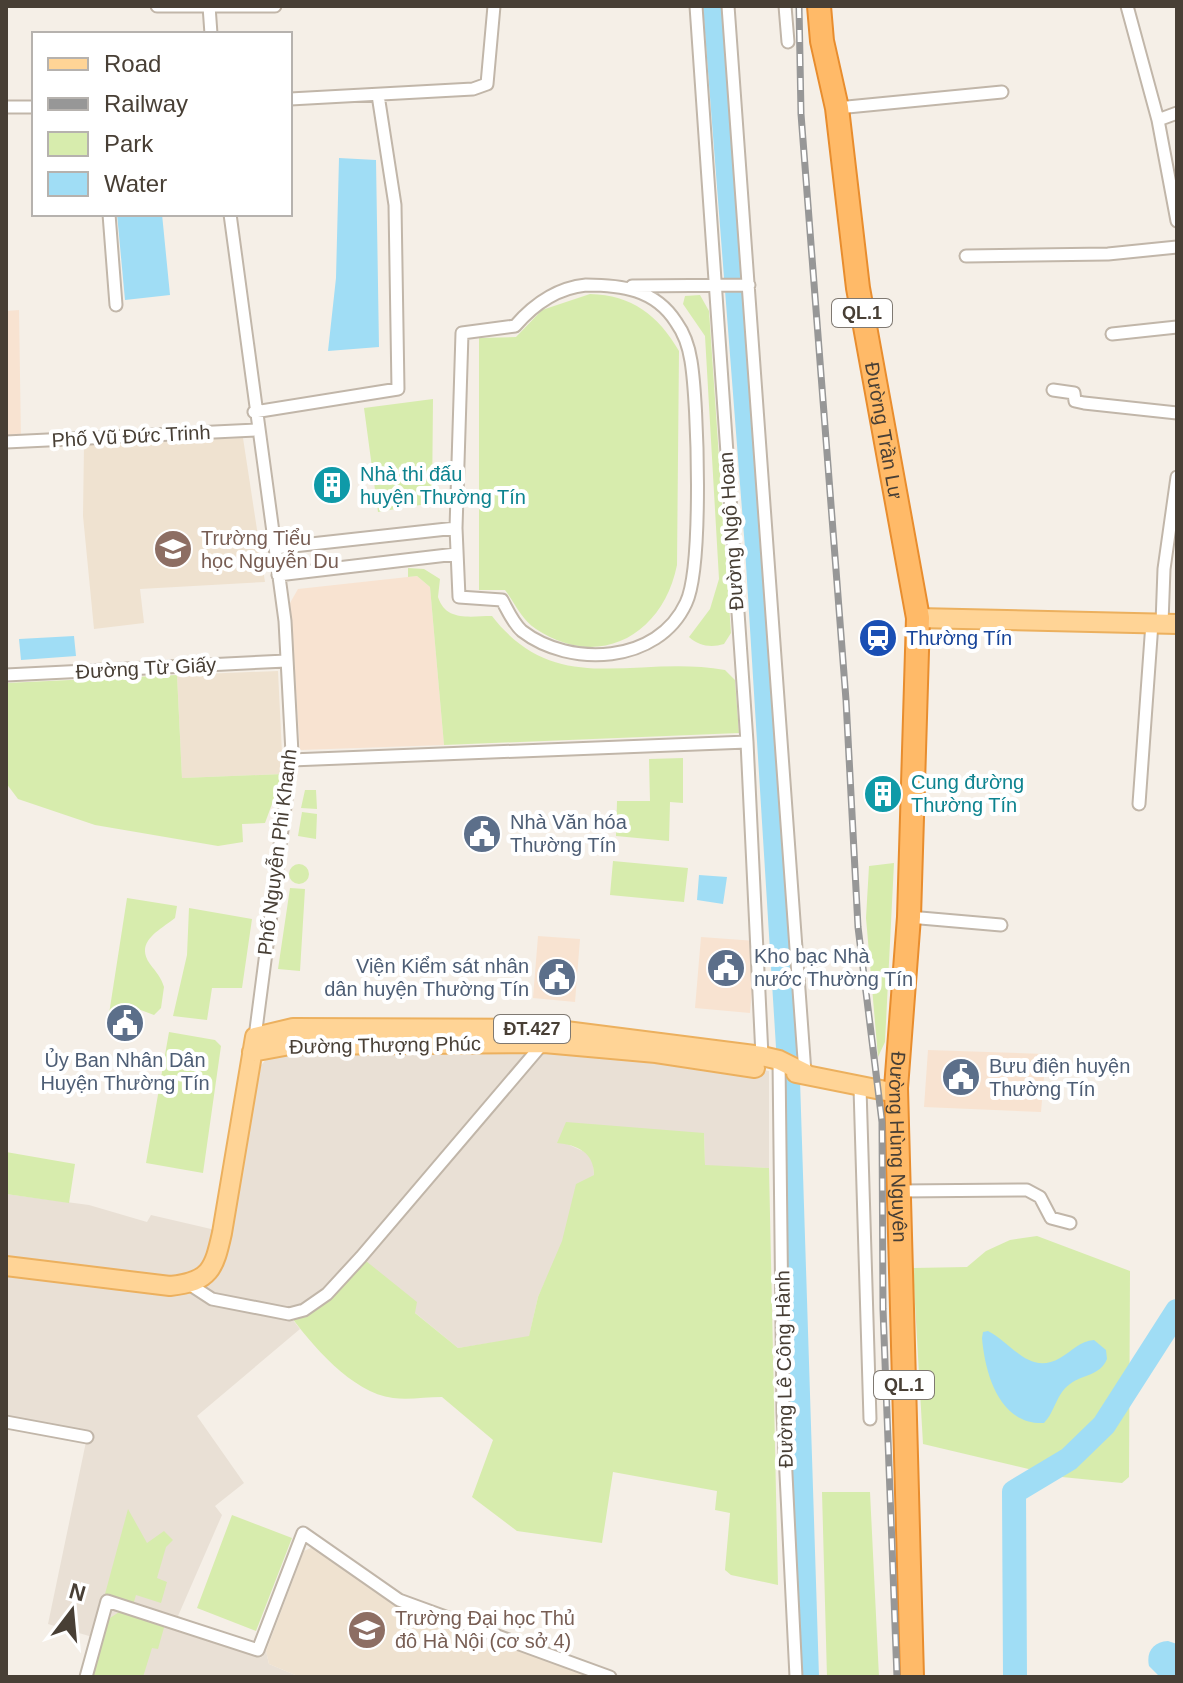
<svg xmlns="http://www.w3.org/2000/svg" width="1183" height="1683" font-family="Arial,sans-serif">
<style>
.residential{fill:#e9e0d5}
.commercial{fill:#f8e3d1}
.education{fill:#efe2d0}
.green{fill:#d7ecad}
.water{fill:#a0ddf5}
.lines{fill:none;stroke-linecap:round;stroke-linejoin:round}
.river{stroke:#a0ddf5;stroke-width:24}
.street-casing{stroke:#c1b6a9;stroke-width:15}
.primary-casing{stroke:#ecb05e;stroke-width:22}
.highway-casing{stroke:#e88d2e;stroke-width:26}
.street{stroke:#fff;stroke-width:11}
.primary{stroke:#ffd496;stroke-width:18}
.highway{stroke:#ffba68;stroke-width:22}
.rail-casing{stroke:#979797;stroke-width:7}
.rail{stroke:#fff;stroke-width:4;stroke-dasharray:12;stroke-linecap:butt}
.labels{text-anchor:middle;stroke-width:8;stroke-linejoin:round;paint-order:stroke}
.shield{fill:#fff;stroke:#7f7972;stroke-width:2}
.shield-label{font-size:18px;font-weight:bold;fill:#483f35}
.street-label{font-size:20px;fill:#483f35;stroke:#fff}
.culture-label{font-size:20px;fill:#0d838f;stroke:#fff;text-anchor:start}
.education-label{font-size:20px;fill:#785e54;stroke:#fff;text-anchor:start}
.transit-label{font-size:20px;fill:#164399;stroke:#fff;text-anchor:start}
.service-label{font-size:20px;fill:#4e5e75;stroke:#fff;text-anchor:start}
</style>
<rect width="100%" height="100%" fill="#f5efe7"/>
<path class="residential" d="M305 1039 700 1059 769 1071V1168L705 1166 704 1133 567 1144 587 1153 593 1162 594 1175 538 1297 529 1337 458 1348 414 1312 328 1293 289 1315 300 1329 197 1416 244 1483 215 1506 222 1515 178 1616 266 1651 269 1664 300 1677H86L96 1638 48 1624 87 1437 6 1419V1194L89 1205 147 1222 151 1215 224 1232 246 1083 269 1056Z"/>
<path class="commercial" d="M19 310 21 441 6 442V311Z
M417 576 430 587 444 745 300 750 290 603 298 589Z
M538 936 580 939 575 1002 533 998Z
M701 937 756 941 750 1013 695 1008Z
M928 1050 1046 1054 1041 1112 924 1107Z"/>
<path class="education" d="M243 438 265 582 140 589 144 623 94 629 83 516 84 445Z
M278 671 283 774 182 778 177 675Z
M313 1547 399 1609 598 1677H300L269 1664 266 1651 304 1551Z"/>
<path class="green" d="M590 294C632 295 658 315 679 351L677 565C663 635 599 671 536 629 521 619 515 603 505 590H479V338L516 337 542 310Z
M700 295 709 311 731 633 724 644C711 648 699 646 689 637L710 609 719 579 705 336 683 304 685 296Z
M433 399 432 503 378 512 364 408Z
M408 568 424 569 440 579 438 597C446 622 470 616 492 616 557 700 636 654 725 670L735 680 739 733 444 745 430 587 417 576 408 577Z
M177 675 182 778 283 774 265 823 242 824 243 842 218 846 95 825 18 799 6 783V683Z
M683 758V803L670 802 669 841 616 836 617 801H650L649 759Z
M305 790H316L317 809 301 808Z
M302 812 317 814 316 839 298 836Z
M613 861 688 868 684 902 610 895Z
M894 863 885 1042 878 1057 866 918 869 866Z
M289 874a10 10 0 1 1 20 0a10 10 0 1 1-20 0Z
M290 888 305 889 300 971 278 969Z
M127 898 177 906 175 918C160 930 134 942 150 964 156 972 161 977 164 987L161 1008 154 1015 130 1006 109 1014Z
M189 908 252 919 242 988H212L207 1020 173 1016 187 955Z
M169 1032 215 1040 221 1046 203 1173 146 1163Z
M566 1122 704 1133 705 1165 769 1168 778 1585 731 1575 725 1570 730 1513 715 1510 717 1491 613 1472 602 1543 517 1531 472 1497 493 1440 442 1397C426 1397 409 1400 393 1398 352 1393 311 1344 289 1314L305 1310 361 1257 417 1302 415 1313 458 1348 529 1336 538 1297 562 1241 576 1184 594 1175C594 1152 577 1145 557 1143Z
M6 1152 75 1164 69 1203 6 1194Z
M1037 1236 1130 1271 1129 1477 1122 1483 1062 1477 923 1444 913 1268 967 1267 986 1251 1010 1240Z
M822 1492H870L879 1677H827Z
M128 1509 147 1543 164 1531 173 1540 166 1547 157 1578 167 1582 161 1603 136 1595 133 1605 105 1594Z
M232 1515 292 1538 256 1631 197 1608Z
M122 1610 165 1624 158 1649 152 1648 143 1677H90L107 1620Z"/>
<path class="water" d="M339 158 376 160 379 347 328 351 336 278Z
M117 214H162L170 295 125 300Z
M74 636 76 656 21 660 19 639Z
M699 875 727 877 723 904 697 900Z
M988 1331C1012 1343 1029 1376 1060 1358 1072 1351 1080 1341 1094 1340L1106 1350 1107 1359C1100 1376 1083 1374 1070 1384 1056 1394 1055 1412 1044 1423 999 1425 985 1373 982 1338L983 1332Z
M1168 1641 1177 1644V1675L1160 1677 1149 1666C1146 1652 1153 1642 1168 1641Z"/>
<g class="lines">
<path class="river" d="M715 6 757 548 788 1047
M788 1080 807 1677
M1015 1677 1014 1492 1069 1459 1104 1425 1177 1311"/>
<defs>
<path id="street" d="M157 6H275
M209 6 211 34
M696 6 747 742 762 1056
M728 6 805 1073
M785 6 788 42
M1127 6 1158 120 1177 221
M290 99 473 89 487 84 494 6
M6 107H34
M837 108 1002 92
M1158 120 1177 113
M109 214 116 305
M230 214 285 621 292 753 255 1037
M966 256 1108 254 1177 247
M586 285C621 285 655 289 676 322 684 333 689 348 691 361 698 404 703 568 686 603 658 664 570 668 522 631 513 623 508 611 502 600L459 597 456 528 462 333 515 326C534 304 556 288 586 285Z
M632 286 749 285
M1112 334 1177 327
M1053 390 1074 393 1075 401 1084 403 1177 413
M254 412 398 389 395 205 378 95
M6 442 257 430
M275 548 456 528
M278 575 456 554
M1162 623 1164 569 1177 477
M6 675 286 661
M291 760 747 742
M1139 804 1152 623
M909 917 1001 925
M779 1060 783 1413 796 1677
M860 1088 870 1419
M899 1191 1027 1190 1040 1197 1051 1218 1070 1223
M189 1284 212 1299 289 1314 304 1310 327 1294 361 1257 545 1041
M6 1422 87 1437
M86 1677 107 1601 258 1650 303 1533 399 1600 610 1677"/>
<path id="primary" d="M918 618 1177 624
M252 1052 290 1045 544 1043 656 1053 755 1068
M796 1073 896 1093
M6 1266 170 1286C210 1282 214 1269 222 1233L255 1037 293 1028 550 1029 762 1056 779 1060 805 1073"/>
<g id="highway">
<path id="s1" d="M819 6 822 41 837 108 858 288 918 618 909 917 896 1088 912 1677"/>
</g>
</defs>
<use href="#street" class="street-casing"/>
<use href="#primary" class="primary-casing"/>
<use href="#highway" class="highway-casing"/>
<use href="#street" class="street"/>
<use href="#primary" class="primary"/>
<use href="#highway" class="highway"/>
<defs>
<path id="rail" d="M799 6 801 114 846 700 858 927 882 1122 883 1309 897 1677"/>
</defs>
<use href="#rail" class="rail-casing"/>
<use href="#rail" class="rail"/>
</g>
<defs>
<symbol id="building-disc" viewBox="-11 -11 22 22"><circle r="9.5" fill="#0f9aa8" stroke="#fff"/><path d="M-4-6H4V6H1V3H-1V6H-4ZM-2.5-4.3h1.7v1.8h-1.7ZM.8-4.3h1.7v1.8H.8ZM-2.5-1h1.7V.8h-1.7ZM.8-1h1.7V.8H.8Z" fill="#fff"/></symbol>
<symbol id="school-disc" viewBox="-11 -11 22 22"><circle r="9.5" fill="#8d6e63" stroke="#fff"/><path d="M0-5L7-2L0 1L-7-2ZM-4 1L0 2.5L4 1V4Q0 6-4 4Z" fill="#fff"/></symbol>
<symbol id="station-disc" viewBox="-11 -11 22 22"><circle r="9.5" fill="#1a4fb4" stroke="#fff"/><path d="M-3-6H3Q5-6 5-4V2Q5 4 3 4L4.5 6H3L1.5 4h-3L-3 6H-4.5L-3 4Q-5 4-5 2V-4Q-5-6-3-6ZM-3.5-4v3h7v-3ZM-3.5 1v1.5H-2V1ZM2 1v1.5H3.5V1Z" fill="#fff"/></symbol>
<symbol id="civic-disc" viewBox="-11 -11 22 22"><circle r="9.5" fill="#5c6f8a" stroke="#fff"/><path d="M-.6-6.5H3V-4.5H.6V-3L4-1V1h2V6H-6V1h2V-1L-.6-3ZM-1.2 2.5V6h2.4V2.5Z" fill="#fff"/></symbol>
<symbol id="university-disc" viewBox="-11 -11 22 22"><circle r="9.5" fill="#8d6e63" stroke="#fff"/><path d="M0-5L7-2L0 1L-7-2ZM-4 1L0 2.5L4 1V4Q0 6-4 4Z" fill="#fff"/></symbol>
</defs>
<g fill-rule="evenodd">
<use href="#building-disc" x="310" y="463" width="44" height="44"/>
<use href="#school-disc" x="151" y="527" width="44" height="44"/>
<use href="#station-disc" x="856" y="616" width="44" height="44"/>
<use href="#building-disc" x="861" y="772" width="44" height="44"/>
<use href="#civic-disc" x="460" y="812" width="44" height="44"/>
<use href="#civic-disc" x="704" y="946" width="44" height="44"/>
<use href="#civic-disc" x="535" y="955" width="44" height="44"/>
<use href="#civic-disc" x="103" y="1001" width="44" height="44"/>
<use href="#civic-disc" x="939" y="1055" width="44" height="44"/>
<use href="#university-disc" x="345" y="1608" width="44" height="44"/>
</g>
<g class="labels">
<g class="shield">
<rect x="832" y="299" width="60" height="28" rx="6"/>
<rect x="494" y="1015" width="76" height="28" rx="6"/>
<rect x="874" y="1371" width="60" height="28" rx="6"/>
</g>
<g class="shield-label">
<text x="862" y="319">QL.1</text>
<text x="532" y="1035">ĐT.427</text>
<text x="904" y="1391">QL.1</text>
</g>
<g class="street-label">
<text dy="7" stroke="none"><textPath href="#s1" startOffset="430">Đường Trần Lư</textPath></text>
<text transform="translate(131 436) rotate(-3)" y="7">Phố Vũ Đức Trinh</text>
<text transform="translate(731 531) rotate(-94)" y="7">Đường Ngô Hoan</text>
<text transform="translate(146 668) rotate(-3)" y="7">Đường Từ Giấy</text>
<text transform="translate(277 852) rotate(-83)" y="7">Phố Nguyễn Phi Khanh</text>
<text transform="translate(385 1045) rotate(-1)" y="7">Đường Thượng Phúc</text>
<text dy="7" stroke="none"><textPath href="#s1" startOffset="1150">Đường Hùng Nguyên</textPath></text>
<text transform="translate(784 1369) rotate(-91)" y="7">Đường Lê Công Hành</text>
</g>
<g class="culture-label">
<text x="360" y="481">Nhà thi đấu<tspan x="360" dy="23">huyện Thường Tín</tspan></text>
<text x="911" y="789">Cung đường<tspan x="911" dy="23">Thường Tín</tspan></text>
</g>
<g class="education-label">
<text x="201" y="545">Trường Tiểu<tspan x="201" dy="23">học Nguyễn Du</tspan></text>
<text x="395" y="1625">Trường Đại học Thủ<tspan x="395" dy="23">đô Hà Nội (cơ sở 4)</tspan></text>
</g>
<g class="transit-label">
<text x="906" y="645">Thường Tín</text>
</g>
<g class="service-label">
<text x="510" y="829">Nhà Văn hóa<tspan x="510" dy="23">Thường Tín</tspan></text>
<text x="754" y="963">Kho bạc Nhà<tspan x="754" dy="23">nước Thường Tín</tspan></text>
<text x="529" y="973" text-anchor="end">Viện Kiểm sát nhân<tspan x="529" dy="23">dân huyện Thường Tín</tspan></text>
<text x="125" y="1067" text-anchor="middle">Ủy Ban Nhân Dân<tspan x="125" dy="23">Huyện Thường Tín</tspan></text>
<text x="989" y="1073">Bưu điện huyện<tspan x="989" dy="23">Thường Tín</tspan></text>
</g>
</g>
<rect width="1183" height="1683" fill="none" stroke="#483f35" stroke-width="16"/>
<rect x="32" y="32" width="260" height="184" fill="#ffffff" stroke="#b6b2ae" stroke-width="2"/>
<rect x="48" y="58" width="40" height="12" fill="#ffd496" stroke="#b6b2ae" stroke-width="2"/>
<text x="104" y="72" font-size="24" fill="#483f35">Road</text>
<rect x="48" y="98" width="40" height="12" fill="#979797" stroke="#b6b2ae" stroke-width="2"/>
<text x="104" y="112" font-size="24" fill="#483f35">Railway</text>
<rect x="48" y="132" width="40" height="24" fill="#d7ecad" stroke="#b6b2ae" stroke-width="2"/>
<text x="104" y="152" font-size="24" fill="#483f35">Park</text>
<rect x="48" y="172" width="40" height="24" fill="#a0ddf5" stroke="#b6b2ae" stroke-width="2"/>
<text x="104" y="192" font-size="24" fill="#483f35">Water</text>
<g transform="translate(72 1611) rotate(16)" stroke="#ffffff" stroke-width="6" paint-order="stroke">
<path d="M0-6L14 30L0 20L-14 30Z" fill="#483f35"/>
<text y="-12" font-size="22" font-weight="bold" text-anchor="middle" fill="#483f35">N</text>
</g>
</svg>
